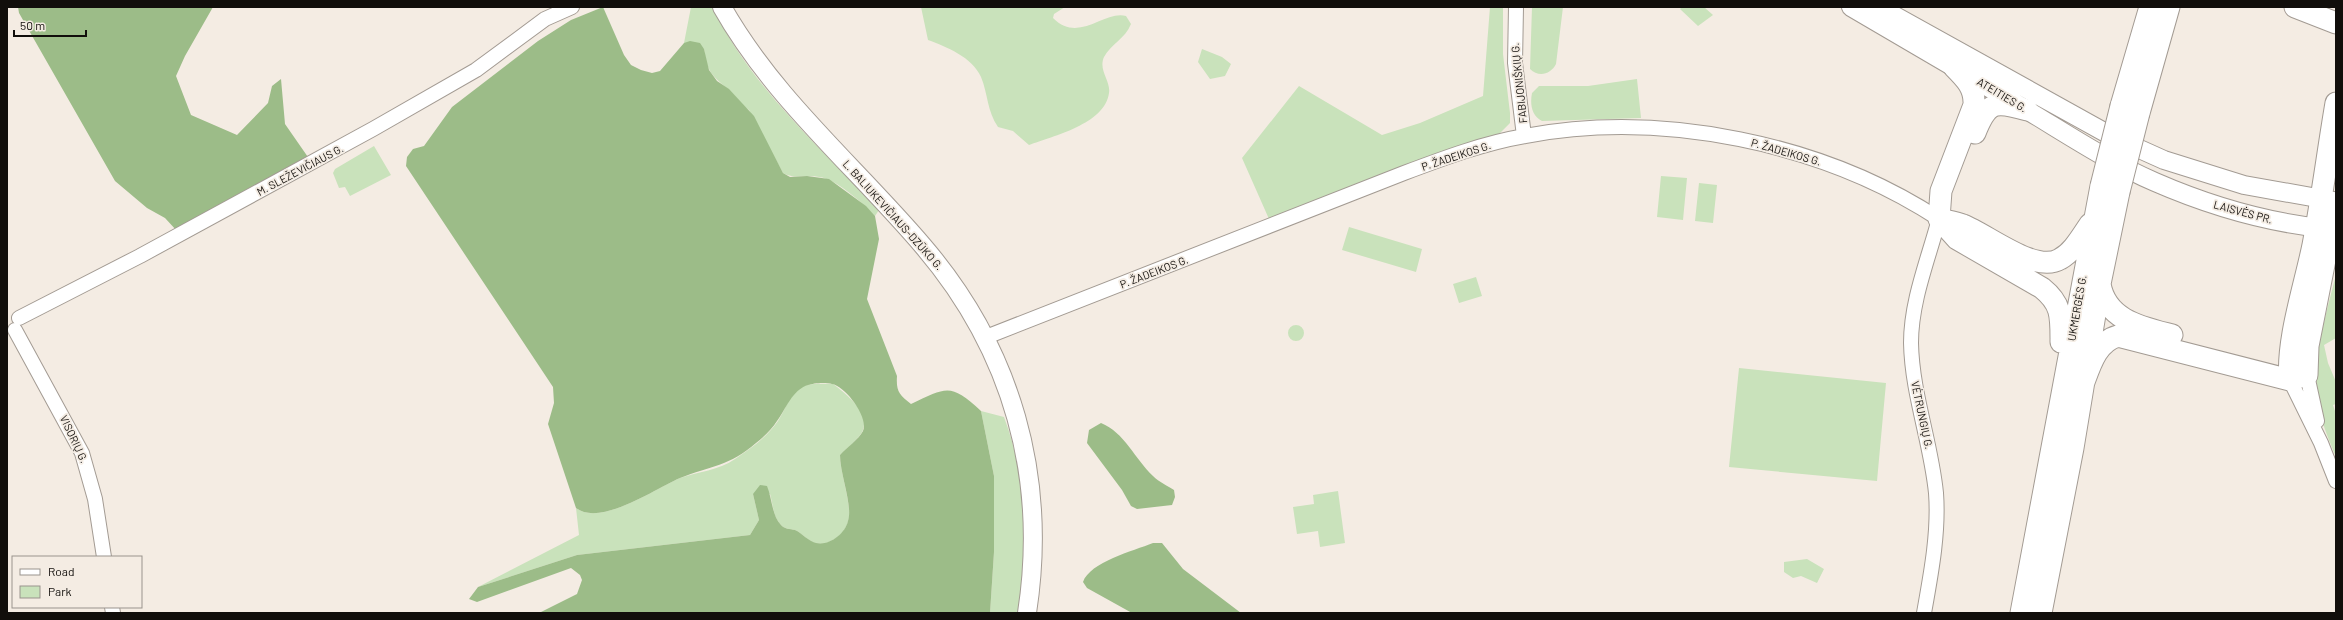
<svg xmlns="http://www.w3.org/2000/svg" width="2343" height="620" font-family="Barlow,sans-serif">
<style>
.green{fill:#c9e2bb}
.forest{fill:#9cbc88}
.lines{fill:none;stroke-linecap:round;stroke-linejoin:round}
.minor-casing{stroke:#a39b93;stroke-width:16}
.major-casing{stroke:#a39b93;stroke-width:20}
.highway-casing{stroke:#a39b93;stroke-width:23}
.minor{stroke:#fff;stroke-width:14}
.major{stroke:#fff;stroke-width:18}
.highway{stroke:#fff;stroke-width:21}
.highway-bridge-casing{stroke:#a39b93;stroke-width:23;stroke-linecap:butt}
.highway-bridge{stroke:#fff;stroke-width:21}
.labels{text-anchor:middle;stroke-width:3.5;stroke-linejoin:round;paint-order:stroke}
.street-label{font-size:11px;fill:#110e0b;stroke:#f4ece3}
</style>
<rect width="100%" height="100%" fill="#f4ece3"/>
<path class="green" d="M691 7H713C748 84 822 149 879 210L875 216C863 203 836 179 819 177 806 174 795 180 783 173L749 110C741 104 736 96 729 90 712 75 707 73 704 49L684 43Z
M921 7H1065L1054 14 1053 18C1079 44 1104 10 1126 16L1131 24C1125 39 1111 44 1104 57 1098 70 1111 81 1109 93 1105 124 1053 136 1029 145L1013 131 998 127C987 111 988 94 981 77 972 57 947 47 928 40Z
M1490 7H1503V54L1510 113V123L1499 134 1450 149 1269 219 1242 158 1299 86 1382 135 1420 123 1483 96Z
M1532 7H1563L1556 64C1551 74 1539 78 1530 69Z
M1682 7H1704L1713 15 1698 26 1680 9Z
M1202 49 1222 57 1231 64 1225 76 1210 79 1198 62Z
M1637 79 1641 118 1542 121C1531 116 1530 103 1532 93L1539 86H1588Z
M374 146 391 175 350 196 345 187 339 188 333 173 335 169Z
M1661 176 1687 178 1683 220 1657 217Z
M1699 183 1717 185 1713 223 1695 221Z
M1349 227 1422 249 1416 272 1342 250Z
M2336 275V338L2324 345 2328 363 2336 382V404L2333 405 2336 414V457C2328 438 2318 414 2316 393 2312 364 2328 305 2336 275Z
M1476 277 1482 296 1459 303 1453 284Z
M1288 333a8 8 0 1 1 16 0a8 8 0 1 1-16 0Z
M1739 368 1886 383 1877 481 1729 467Z
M833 384C845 393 869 411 863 430 860 438 846 449 840 455 840 474 853 507 848 522 845 534 829 547 815 543 808 541 802 533 795 530 790 529 784 529 781 525 773 517 773 504 770 494H753L759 520 750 535 577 555 478 587 579 535 576 508C601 527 656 488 680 478 697 472 720 470 735 459 750 449 767 437 778 421 784 412 789 397 797 390 806 382 822 384 833 384Z
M981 411 1004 417C1028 480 1027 547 1018 613H990L994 552V476Z
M1338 491 1345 543 1320 547 1318 531 1297 534 1293 507 1314 504 1313 495Z
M1807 559 1824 569 1817 583 1801 576 1793 578 1784 572V562Z"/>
<path class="forest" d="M18 7H213L185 56 176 76 191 115 237 135 268 103 272 86 281 79 285 124 310 160 177 231 165 218 147 208 115 181 19 13Z
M603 7 624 55 631 65 641 70 652 73 660 71 684 43 690 41 700 43 704 49 709 70 717 81 729 89 754 116 783 173 790 177 807 176 829 179 866 206 875 216 879 239 867 299 897 376C896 391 899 395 911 404 948 387 950 383 981 411L994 476V552L990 613H539L577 594 582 580 580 575 571 568 477 602 469 599 478 587 577 555 750 535 759 520 753 494 760 485 767 486C772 498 772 516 781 525 784 529 790 529 795 530 802 533 808 541 816 543 829 546 845 534 848 521 853 506 840 474 840 455 846 448 859 439 863 431 869 417 845 386 832 384 826 382 813 383 808 385 792 390 786 409 777 421 772 429 764 437 756 443 730 466 710 466 680 478 656 488 601 527 576 508L548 424 554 403 553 387 406 166 407 157 413 149 424 146 452 107 538 41 571 20Z
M1101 423C1124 432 1135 459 1153 476 1159 482 1168 486 1174 490L1175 497 1172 505 1137 509 1131 506 1122 490 1087 443 1089 430Z
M1153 543H1162L1183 569 1241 613H1132L1087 588 1083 582C1090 562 1133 551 1153 543Z"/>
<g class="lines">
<defs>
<path id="minor" d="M1516 7 1515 63 1524 136
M19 318 140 256 373 129 476 70 545 19 572 7
M15 330 82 453 95 499 104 557
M986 337 1404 173C1444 158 1484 143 1525 136 1662 110 1823 143 1939 219 1928 260 1911 301 1911 343 1912 394 1931 442 1936 493 1939 532 1931 574 1924 613
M2300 371 2307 375 2317 421
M2290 380 2321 443 2336 481
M112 607 113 613"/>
<path id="major" d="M722 7C774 99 855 166 923 246 1012 350 1048 477 1027 613
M1851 7C1906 39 1960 71 2015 103 2061 130 2106 161 2155 182 2210 206 2269 223 2329 229
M1879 7 2115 138 2164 160 2244 185 2334 201"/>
<path id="highway" d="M2295 7 2336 23
M1954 67C1966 79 1975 88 1974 105L1941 191 1939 219 1957 239 2042 288C2062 304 2061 317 2061 342
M2121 106 2150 7
M2139 113 2169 7
M1975 133C1988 100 1996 101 2027 110
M1939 219C1947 221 1956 222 1963 225 1987 234 2035 274 2060 259 2073 252 2081 237 2090 224
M2100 284C2106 320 2141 327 2172 335
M2290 380C2286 341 2305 285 2313 245 2322 198 2328 150 2336 103
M2081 390C2089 370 2095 342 2118 336L2290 380 2307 375 2308 346 2336 204
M2021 613 2101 186
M2041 613 2073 448 2100 284 2119 192"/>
</defs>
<use href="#minor" class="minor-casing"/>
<use href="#major" class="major-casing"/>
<use href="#highway" class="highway-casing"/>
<use href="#minor" class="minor"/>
<use href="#major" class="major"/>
<use href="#highway" class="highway"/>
<defs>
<path id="highway-bridge" d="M2101 186 2121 106
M2119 192 2139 113"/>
</defs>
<use href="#highway-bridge" class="highway-bridge-casing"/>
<use href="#highway-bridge" class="highway-bridge"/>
</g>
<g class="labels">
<g class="street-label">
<text transform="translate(1519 83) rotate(-96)" y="4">FABIJONIŠKIŲ G.</text>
<text transform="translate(2002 95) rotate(31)" y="4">ATEITIES G.</text>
<text transform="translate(1786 152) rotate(16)" y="4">P. ŽADEIKOS G.</text>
<text transform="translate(1456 156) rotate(-18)" y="4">P. ŽADEIKOS G.</text>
<text transform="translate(300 170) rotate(-28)" y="4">M. SLEŽEVIČIAUS G.</text>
<text transform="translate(2243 212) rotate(15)" y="4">LAISVĖS PR.</text>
<text transform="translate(893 215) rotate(48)" y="4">L. BALIUKEVIČIAUS-DZŪKO G.</text>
<text transform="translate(1154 272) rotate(-21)" y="4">P. ŽADEIKOS G.</text>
<text transform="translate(2077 308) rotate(-80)" y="4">UKMERGĖS G.</text>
<text transform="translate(1922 415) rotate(78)" y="4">VĖTRUNGIŲ G.</text>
<text transform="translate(74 439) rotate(65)" y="4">VISORIŲ G.</text>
</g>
</g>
<rect width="2343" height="620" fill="none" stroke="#110e0b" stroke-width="16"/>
<rect x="12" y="556" width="130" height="52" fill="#f4ece3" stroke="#99938d"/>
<rect x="20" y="569" width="20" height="6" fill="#ffffff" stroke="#99938d"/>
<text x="48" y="576" font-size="12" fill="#110e0b">Road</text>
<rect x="20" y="586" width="20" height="12" fill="#c9e2bb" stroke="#99938d"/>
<text x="48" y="596" font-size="12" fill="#110e0b">Park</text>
<path d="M14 30v6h72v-6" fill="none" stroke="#110e0b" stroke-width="2"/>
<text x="20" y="30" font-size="12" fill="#110e0b" stroke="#f4ece3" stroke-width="3" paint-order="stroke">50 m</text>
</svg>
